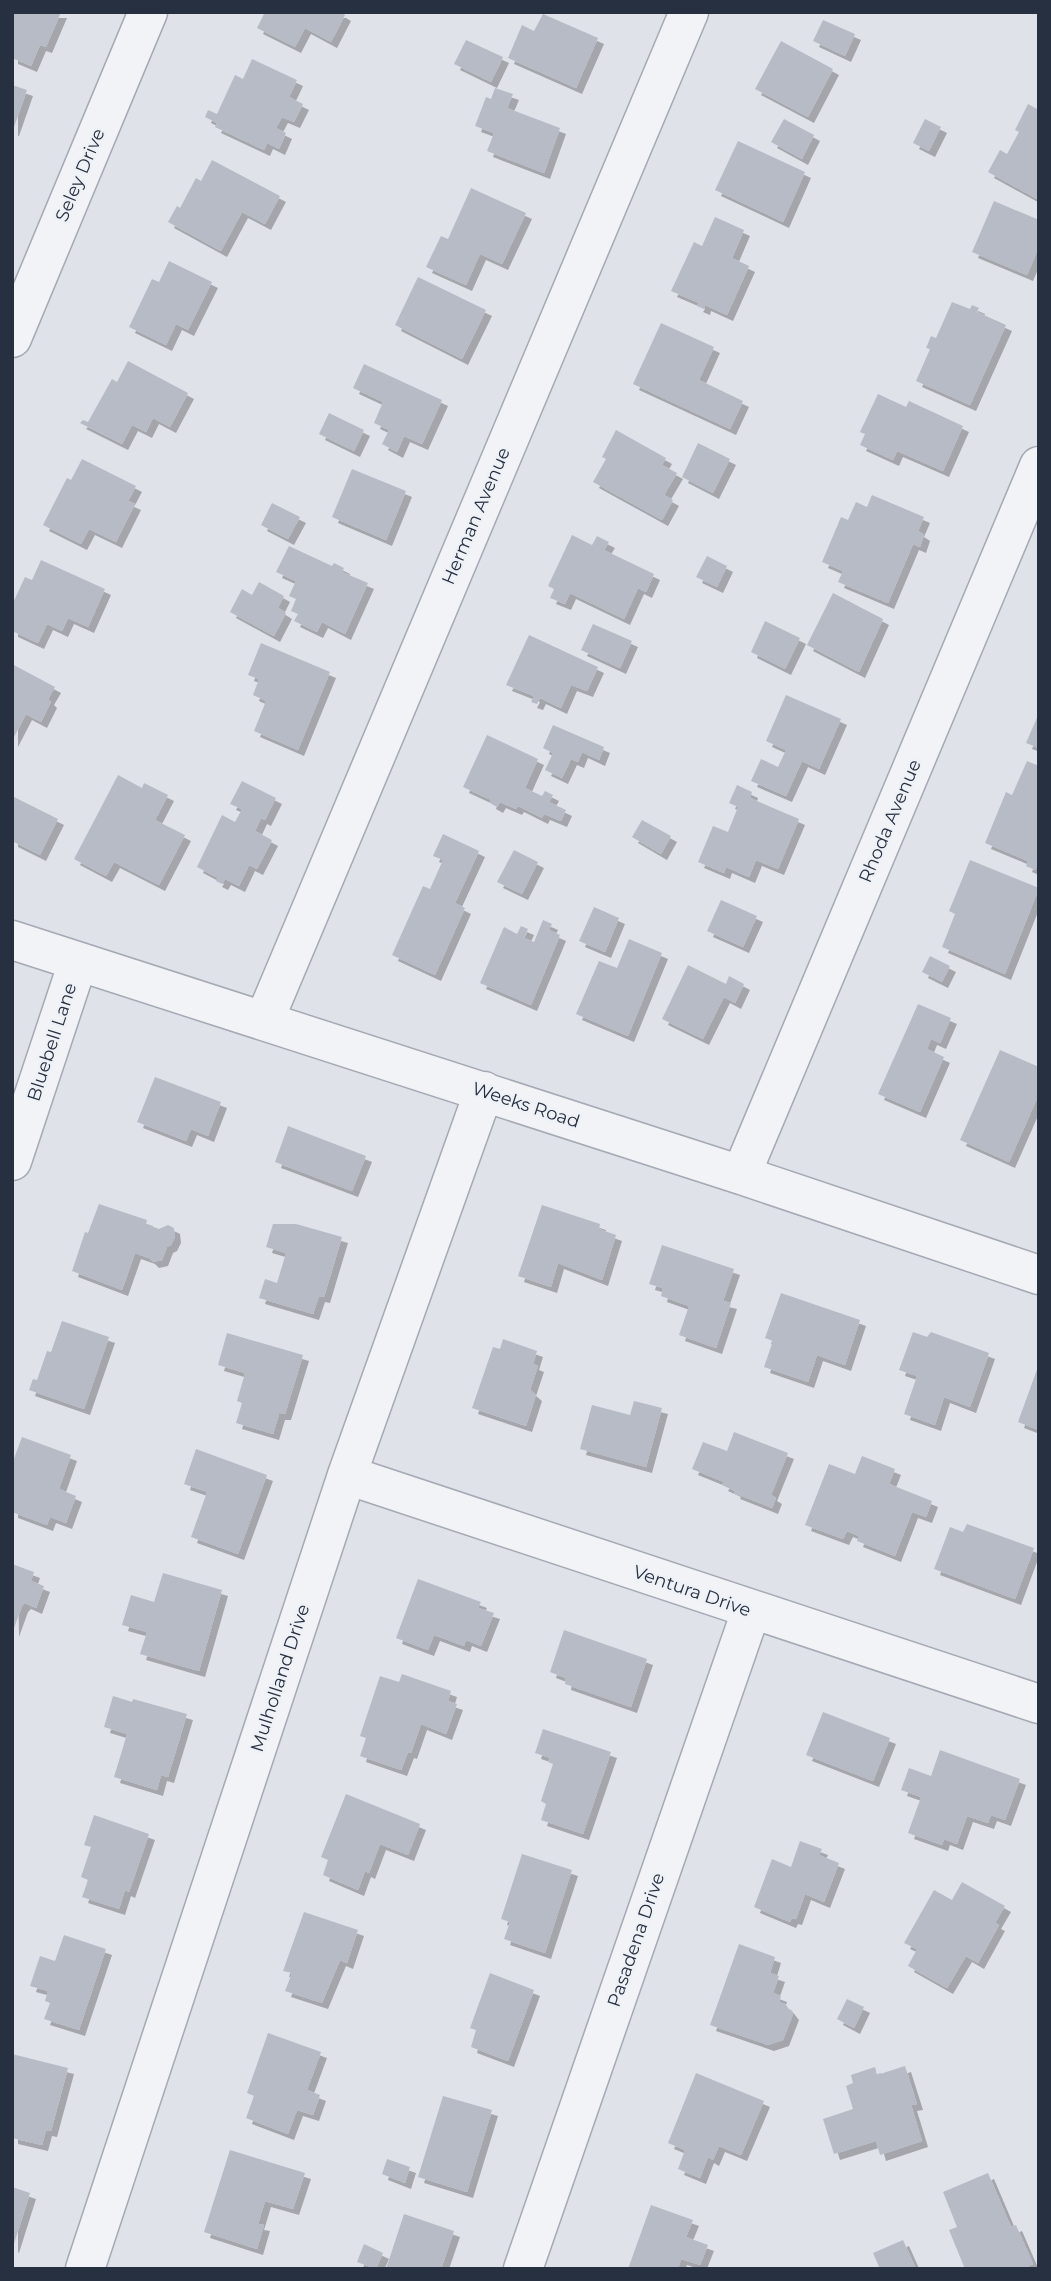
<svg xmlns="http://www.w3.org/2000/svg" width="1051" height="2281" font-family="Montserrat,sans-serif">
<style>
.building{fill:#b6bbc6;filter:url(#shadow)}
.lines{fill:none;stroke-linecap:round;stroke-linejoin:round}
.minor-casing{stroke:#a4a9b3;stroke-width:41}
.minor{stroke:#f2f3f7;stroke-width:38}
.labels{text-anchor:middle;stroke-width:5;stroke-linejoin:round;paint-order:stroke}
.street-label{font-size:18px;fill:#273040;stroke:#eef1f6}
</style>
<defs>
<filter id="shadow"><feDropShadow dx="6" dy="6" stdDeviation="0" flood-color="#0004"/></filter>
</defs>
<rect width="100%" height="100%" fill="#dfe2e9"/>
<path class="building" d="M12 12H61L46 47 40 45 31 66 12 58Z
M265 12H340L345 15 331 42 305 28 295 47 257 28Z
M543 14 598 38 576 88 508 58 522 25 534 31Z
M823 20 855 34 845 56 813 41Z
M466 40 503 57 491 82 454 64Z
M781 41 833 69 808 117 755 89Z
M252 59 297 80 289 97 303 104 294 122 282 117 276 128 286 133 279 149 267 143 264 150 215 127 217 123 205 117 208 110 217 114 235 75 243 79Z
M12 85 27 90 13 130H12Z
M495 88 513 94 507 108 560 128 544 173 487 151 494 133 475 126 486 97 491 99Z
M1028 104 1039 110V200L988 172 1000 150 1007 154 1019 132 1015 130Z
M784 119 814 135 802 159 771 142Z
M925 119 941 127 929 151 913 143Z
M738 141 805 172 783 222 715 190Z
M212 160 280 196 265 224 242 212 221 251 168 222 177 206 180 208 196 178 201 181Z
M471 188 526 213 502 264 480 254 466 285 426 267 441 236 448 239Z
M994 201 1039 220V247L1027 275 972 252Z
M715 217 744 230 732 258 749 266 727 315 705 305 704 309 697 306 699 303 671 291 694 242 702 246Z
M169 261 212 282 188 330 176 324 166 345 129 327 152 279 159 282Z
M418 277 486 310 462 359 395 325Z
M952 302 970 309 972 305 979 308 977 312 1006 325 970 405 916 381 930 349 926 348 931 336 936 338Z
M661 323 714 347 699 380 743 401 730 429 633 384Z
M128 361 188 393 170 427 153 418 146 432 132 425 122 444 80 423 83 420 88 422 112 379 117 382Z
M364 364 442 400 422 444 404 436 397 452 382 444 389 430 374 423 383 402 353 388Z
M878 394 906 407 909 401 963 426 943 471 897 451 893 460 860 445 865 434 860 432Z
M329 413 364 430 354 451 319 434Z
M616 430 666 458 662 465 677 473 664 495 673 500 662 520 593 482 606 459 602 457Z
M698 443 730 459 713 493 682 477Z
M82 459 136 486 128 501 135 504 116 542 89 529 81 544 43 525 67 478 71 480Z
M352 469 406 491 386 540 332 517Z
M872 495 924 517 918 531 924 535 920 547 913 544 888 603 838 582 843 571 822 562 841 517 848 520 856 502 867 507Z
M272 503 300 517 288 539 261 525Z
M572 535 592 545 597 536 609 542 604 550 654 574 646 592 638 588 624 619 570 593 565 604 550 598 554 589 548 586Z
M289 546 332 566 334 563 344 568 342 572 368 583 345 634 322 622 317 632 294 621 298 614 291 611 296 599 289 596 296 581 276 572Z
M707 556 727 566 717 587 696 577Z
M41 560 105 589 88 627 68 618 62 631 47 624 38 643 12 631V605L25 577 32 580Z
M259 582 284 596 278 608 286 613 274 636 230 612 242 589 252 595Z
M833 593 883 619 859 672 807 645Z
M765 621 800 638 785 669 751 652Z
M593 624 632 641 620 668 581 650Z
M529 635 598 667 587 691 571 685 561 708 540 698 537 704 531 702 534 696 506 685Z
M261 643 330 672 298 750 254 731 266 701 253 695 259 679 248 675Z
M12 664 55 687 48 699 51 702 41 722 26 714 12 741Z
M786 695 841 719 819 769 802 761 786 796 751 781 761 759 778 767 786 750 766 741Z
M1039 713V748L1026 743Z
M553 725 604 747 599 760 582 752 578 762 571 759 562 778 545 770 553 753 543 748Z
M487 735 538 759 525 788 542 796 545 791 553 795 549 802 566 810 561 821 544 814 542 818 518 806 516 809 500 802 497 807 490 803 491 800 463 787Z
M1027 761 1039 766V865H1037L1035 870 1026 866 1028 861 985 843 1006 792 1012 795Z
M118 775 142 788 144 783 168 795 155 820 185 835 159 885 114 862 106 876 74 859Z
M242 781 276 798 265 820 261 818 255 831 272 840 257 869 249 865 239 886 225 879 222 884 216 881 218 878 197 867 222 815 235 822 242 809 230 804Z
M737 785 752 792 750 798 799 819 778 869 756 860 749 877 726 867 724 873 698 862 713 826 728 832 738 807 729 803Z
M12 796 58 819 40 855 12 841Z
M642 820 671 836 661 854 632 837Z
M443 834 479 851 455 903 465 908 435 975 392 955 423 886 430 889 443 860 433 856Z
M514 850 538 862 522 894 497 882Z
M970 860 1039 888 1005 974 942 947 955 914 949 911Z
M721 900 757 916 743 947 707 931Z
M594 907 619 918 605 952 579 941Z
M543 920 552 924 549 930 560 935 531 1005 480 983 504 927 517 934 521 926 528 929 524 938 534 942Z
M629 939 662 953 628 1036 576 1014 599 961 617 968Z
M930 956 950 966 942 982 922 972Z
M688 965 726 984 729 976 744 984 735 1003 724 997 703 1039 662 1019Z
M918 1004 951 1018 940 1043 931 1039 927 1049 944 1057 920 1112 878 1094Z
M1000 1050 1039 1067V1094L1009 1162 960 1140Z
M155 1077 221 1102 208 1136 191 1129 186 1141 137 1122Z
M288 1126 366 1156 352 1191 275 1162Z
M99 1204 147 1220 146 1224 159 1229 168 1225 174 1228 175 1237 171 1245 167 1247 162 1260 153 1262 149 1258 135 1253 122 1290 72 1271 85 1232 88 1233Z
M542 1205 600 1224 599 1229 616 1235 602 1280 558 1263 551 1287 518 1276Z
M273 1224H296L342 1237 324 1297 319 1296 313 1314 259 1298 265 1279 277 1283 286 1253 266 1247Z
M662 1245 734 1269 723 1301 731 1303 716 1348 679 1335 689 1306 661 1296 663 1288 649 1284Z
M781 1293 860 1320 845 1365 817 1355 808 1382 764 1367 773 1341 765 1338Z
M62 1321 109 1337 84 1409 29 1390 33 1379 37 1380 47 1351 51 1352Z
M913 1332 927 1337 931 1332 989 1353 970 1407 944 1397 935 1425 904 1414 917 1376 899 1370Z
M227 1333 303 1355 285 1414H279L273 1434 236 1423 242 1403 237 1401 245 1373 218 1365Z
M503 1339 537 1351 533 1364 538 1366 530 1390 536 1395 526 1426 472 1408 493 1347 500 1349Z
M1039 1364V1430L1018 1422Z
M634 1401 662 1408 646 1467 580 1449 592 1405 630 1415Z
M734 1432 788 1453 771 1495 776 1498 772 1508 734 1493 735 1491 722 1485 724 1482 692 1469 703 1442 727 1451Z
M22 1437 71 1455 59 1489 76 1496 66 1523 50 1517 47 1525 12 1512V1464Z
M196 1449 267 1475 238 1554 191 1537 207 1492 184 1484Z
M862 1456 895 1469 889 1484 932 1501 926 1517 912 1512 895 1556 857 1541 859 1536 847 1531 843 1539 805 1525 829 1464 855 1474Z
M967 1524 1034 1548 1015 1599 934 1569 950 1527 963 1532Z
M12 1564 34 1572 31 1581 44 1586 36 1608 25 1603 22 1606 13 1631Z
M163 1573 222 1590 199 1671 140 1654 147 1632 122 1625 131 1595 154 1602Z
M418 1579 481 1602 478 1608 494 1613 481 1646 466 1640 464 1646 434 1635 428 1650 396 1638Z
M564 1630 647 1659 631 1707 565 1684 566 1678 550 1672Z
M402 1674 451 1691 448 1701 457 1704 446 1734 421 1724 411 1753 408 1752 401 1770 360 1756 366 1738 360 1736 380 1676 399 1682Z
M113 1696 132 1702 133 1699 187 1714 168 1777 161 1775 157 1790 114 1777 127 1734 104 1727Z
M823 1712 890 1738 873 1781 806 1755Z
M543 1729 611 1752 583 1834 541 1820 546 1804 541 1801 553 1764 548 1762 550 1758 535 1753Z
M940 1750 1020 1779 1005 1820 991 1815 988 1823 967 1816 957 1844 944 1839 942 1845 908 1833 921 1797 901 1790 909 1768 931 1776Z
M346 1794 420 1824 408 1855 380 1844 369 1873 365 1871 358 1890 323 1875 328 1860 321 1857Z
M94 1815 149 1834 129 1892 125 1890 119 1909 82 1897 88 1880 81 1877 91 1847 84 1845Z
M800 1841 822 1849 819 1855 839 1863 824 1902 805 1894 796 1919 792 1918 790 1922 754 1907 772 1859 791 1867Z
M522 1854 572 1870 545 1953 504 1939 510 1922 501 1919Z
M962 1882 1005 1906 995 1923 999 1925 978 1963 966 1956 947 1988 908 1966 917 1949 904 1943 934 1890 952 1900Z
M304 1912 358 1930 347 1963 340 1960 322 2003 285 1991 292 1973 283 1971Z
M64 1935 106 1949 79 2030 44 2019 50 2003 45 2001 48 1991 30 1986 40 1956 55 1961Z
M739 1944 775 1957 770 1973 779 1976 773 1993 781 1996 779 2002 785 2004 793 2014 783 2040 768 2045 710 2025Z
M490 1973 534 1990 508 2061 471 2047 476 2030 470 2028Z
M847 1999 864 2007 854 2028 837 2019Z
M268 2033 321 2052 307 2090 320 2095 313 2115 297 2110 288 2134 246 2118 254 2096 247 2093Z
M12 2054 68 2068 51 2131 46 2130 42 2145 12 2138Z
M905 2066 917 2104 911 2105 922 2141 880 2155 876 2141 834 2154 823 2119 853 2109 846 2086 853 2083 851 2075 875 2067 877 2075Z
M696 2073 764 2101 741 2155 719 2146 713 2160 708 2157 700 2178 678 2169 685 2150 668 2143Z
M443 2096 492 2110 467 2192 418 2177Z
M230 2150 305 2173 293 2209 265 2201 258 2224 264 2225 257 2249 204 2232Z
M387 2159 410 2167 405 2183 382 2174Z
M988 2173 1011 2227 1016 2225 1033 2264 1022 2269 1014 2267 965 2269 949 2230 957 2227 943 2192Z
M12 2187 30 2193 13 2247 12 2246Z
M651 2205 693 2220 686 2237 708 2245 700 2265 681 2259 678 2269H628Z
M404 2214 454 2231 441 2269H386Z
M903 2240 916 2269H880L873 2253Z
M364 2244 383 2253 376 2269 357 2262Z"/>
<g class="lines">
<defs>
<path id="minor" d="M12 338 148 12
M12 940 741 1175 1039 1275
M264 1021 689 12
M12 1161 78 962
M741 1175 1039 466
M347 1475 1039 1704
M85 2269 347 1475 484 1091
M523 2269 751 1611"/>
</defs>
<use href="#minor" class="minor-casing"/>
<use href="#minor" class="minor"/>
</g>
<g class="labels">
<g class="street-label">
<text transform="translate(80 175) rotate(-67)" y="6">Seley Drive</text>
<text transform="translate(476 516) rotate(-67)" y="6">Herman Avenue</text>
<text transform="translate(890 821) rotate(-67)" y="6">Rhoda Avenue</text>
<text transform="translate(52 1042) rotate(-72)" y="6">Bluebell Lane</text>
<text transform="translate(526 1105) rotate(18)" y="6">Weeks Road</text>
<text transform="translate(692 1591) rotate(19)" y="6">Ventura Drive</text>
<text transform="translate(280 1678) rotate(-72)" y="6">Mulholland Drive</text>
<text transform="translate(636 1940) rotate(-71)" y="6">Pasadena Drive</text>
</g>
</g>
<rect width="1051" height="2281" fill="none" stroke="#273040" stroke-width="28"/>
</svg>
